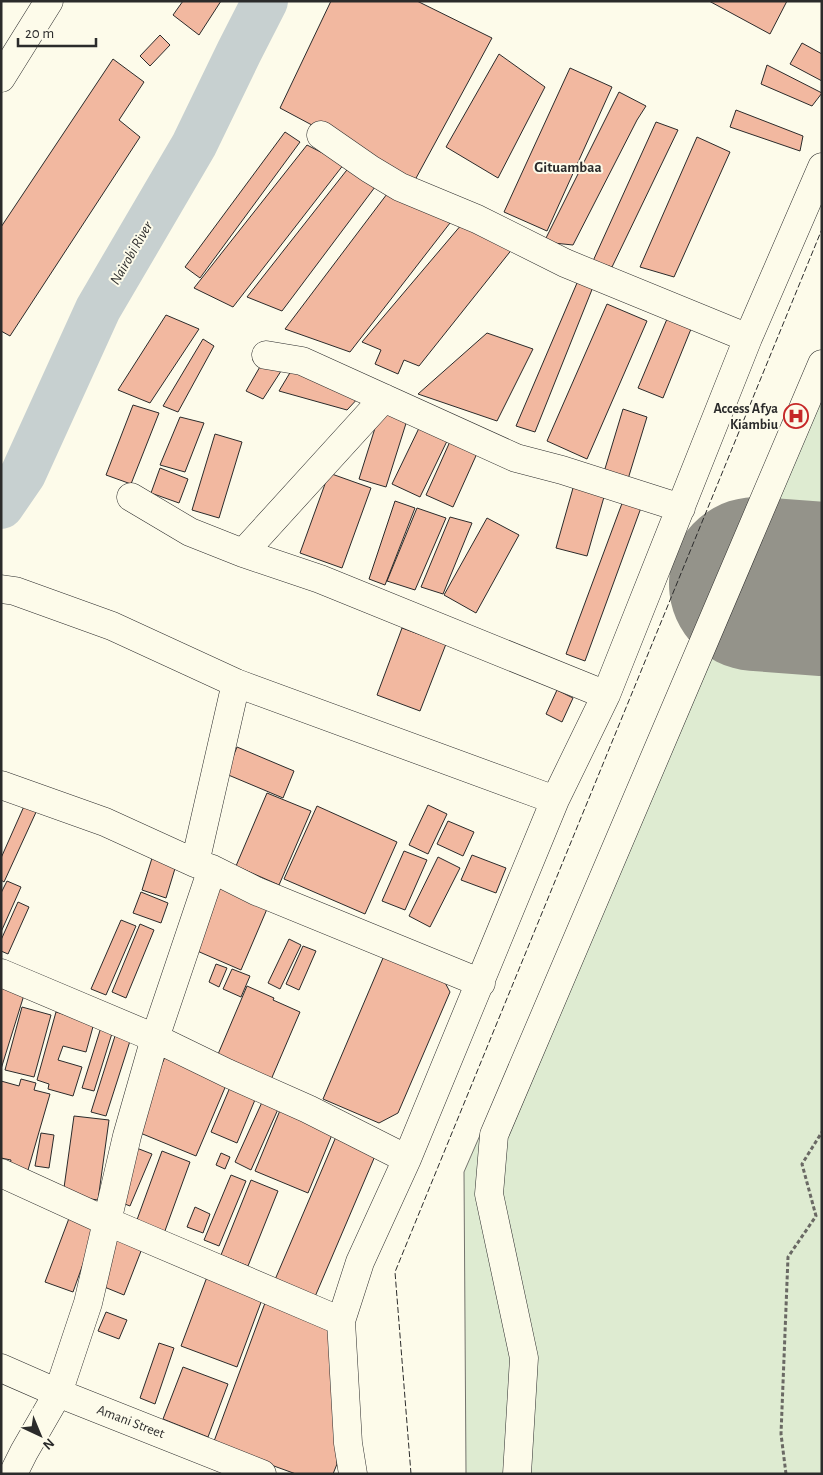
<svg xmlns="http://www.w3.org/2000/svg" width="823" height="1475" font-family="'Alegreya Sans',sans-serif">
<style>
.green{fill:#deebd1;stroke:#74746e}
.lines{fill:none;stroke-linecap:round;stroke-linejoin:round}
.river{stroke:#c7d0d0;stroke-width:46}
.runway{stroke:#94938a;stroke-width:174}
.building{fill:#f2b8a0;stroke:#2b2b2b}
.minor-casing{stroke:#2b2b2b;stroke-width:29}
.path{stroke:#6a6964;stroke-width:3;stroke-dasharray:4 2.5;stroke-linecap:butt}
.minor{stroke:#fdfbea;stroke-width:28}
.fence{stroke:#2b2b2b;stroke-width:1;stroke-dasharray:6 2.5;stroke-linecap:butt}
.labels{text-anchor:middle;stroke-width:4;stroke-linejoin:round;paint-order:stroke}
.poi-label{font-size:14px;font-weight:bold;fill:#2b2b2b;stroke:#fdfbea;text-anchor:end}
.street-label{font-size:14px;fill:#2b2b2b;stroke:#fdfbea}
.neighbourhood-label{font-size:15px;font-weight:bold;fill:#2b2b2b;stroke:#fdfbea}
.water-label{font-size:15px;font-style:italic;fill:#2b2b2b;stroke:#fdfbea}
</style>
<rect width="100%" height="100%" fill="#fdfbea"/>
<path class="green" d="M822 349V1474H466L464 1172Z"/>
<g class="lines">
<path class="river" d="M1 506 23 474 98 309 194 145 239 52 265 1"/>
<path class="runway" d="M756 584 822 589"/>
</g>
<path class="building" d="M183 1H221L199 35 173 15Z
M331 1H417L492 38 415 180 280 108Z
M709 1H787L770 34Z
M160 35 170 45 150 66 140 56Z
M802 43 822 54V81L790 64Z
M499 54 545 87 498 178 446 147Z
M113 59 144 82 119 120 140 137 10 336 1 331V227Z
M767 65 822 93 812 106 761 84Z
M570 68 612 87 547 231 504 212Z
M619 92 646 106 637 120 573 245 544 242Z
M736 110 803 136 800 151 730 127Z
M656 122 678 130 612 267 593 261Z
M285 132 300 142 200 278 185 267Z
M697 137 730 152 674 277 640 267Z
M307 145 344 164 233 307 194 288Z
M350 166 375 187 282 311 247 297Z
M390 190 450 223 350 352 285 329Z
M462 224 513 248 419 366 404 360 398 374 375 364 381 350 362 342Z
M577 283 593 287 535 432 516 426Z
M607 304 647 321 587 459 547 441Z
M166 315 199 329 150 403 118 390Z
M667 319 691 329 663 398 638 388Z
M487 333 533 349 497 421 418 394Z
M203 339 214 346 178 412 163 406Z
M265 358 283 368 263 399 246 391Z
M291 371 361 395 347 410 279 391Z
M133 405 159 413 131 484 106 475Z
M381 409 408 417 386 487 359 479Z
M623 409 647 417 628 479 604 472Z
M180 417 204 423 185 472 160 465Z
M420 426 448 439 420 497 392 484Z
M215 434 242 442 219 518 192 510Z
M452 437 479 449 453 507 426 495Z
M160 468 188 479 179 503 151 493Z
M329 473 371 488 342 568 300 553Z
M575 481 606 490 587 556 556 548Z
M624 498 642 505 585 661 566 654Z
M395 501 415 508 385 585 369 579Z
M417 508 446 518 415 590 387 581Z
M450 517 472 523 443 594 421 587Z
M487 518 519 535 476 613 444 595Z
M402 628 446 644 420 711 377 695Z
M557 690 573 698 562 722 546 714Z
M237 747 294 771 283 798 226 774Z
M267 793 311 811 279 885 236 866Z
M25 804 37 810 4 882 1 880V858Z
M428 805 447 814 428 854 409 845Z
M317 806 397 842 365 914 284 879Z
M448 821 474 832 463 856 437 844Z
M404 851 427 860 405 910 382 901Z
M153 855 177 862 166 898 142 890Z
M472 855 506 868 496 893 461 880Z
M438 857 460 868 430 927 409 916Z
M217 879 270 902 241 970 188 947Z
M7 881 21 887 1 932V893Z
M141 892 168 903 161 923 133 913Z
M18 902 29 907 8 954 1 951V940Z
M121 920 136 926 106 995 91 989Z
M140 924 154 930 126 998 112 992Z
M289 939 301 945 280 989 268 983Z
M303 946 316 951 299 990 286 984Z
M386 951 441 975 450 992 398 1113 379 1123 323 1099Z
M216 964 227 968 219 987 209 982Z
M232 969 250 976 241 997 223 989Z
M247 986 274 998 273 1000 300 1012 270 1082 216 1059Z
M1 988 24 995 1 1069Z
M22 1007 51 1015 34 1077 5 1070Z
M56 1012 94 1023 86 1052 63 1046 58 1060 82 1067 73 1096 48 1089 49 1084 37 1080Z
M102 1024 114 1027 94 1091 82 1088Z
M115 1036 130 1041 106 1116 91 1112Z
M165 1057 227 1083 196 1156 133 1130Z
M21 1079 36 1083 34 1090 50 1094 28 1170 10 1165 11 1160 1 1158V1081L19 1086Z
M231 1085 257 1095 237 1143 211 1132Z
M263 1100 279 1107 251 1170 235 1162Z
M281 1108 334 1130 308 1193 255 1171Z
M74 1116 109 1120 98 1200 63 1195Z
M338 1132 378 1149 314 1299 274 1282Z
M41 1133 54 1135 49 1168 35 1166Z
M134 1147 152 1154 130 1206 112 1199Z
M162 1151 190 1162 162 1239 134 1228Z
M221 1153 230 1157 225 1169 216 1165Z
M231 1175 246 1181 219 1246 204 1240Z
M251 1180 278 1191 248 1266 221 1255Z
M195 1207 210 1214 203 1233 187 1227Z
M71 1213 98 1222 73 1292 45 1282Z
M116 1235 143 1246 124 1295 97 1284Z
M207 1277 263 1297 237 1367 181 1346Z
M265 1303 328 1325 337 1464 333 1474H296L213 1444Z
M106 1312 127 1320 119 1339 98 1331Z
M159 1343 174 1348 155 1404 140 1398Z
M183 1367 228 1384 208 1437 163 1419Z"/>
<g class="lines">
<defs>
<path id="minor" d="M1 78 49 1
M321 135 370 169 400 187 477 219 565 263 748 338
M266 355 302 361 516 458 562 470 681 508
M131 497 190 532 243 553 320 579 606 695
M243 553 384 398
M1 589 15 591 112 626 236 683 555 800
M1 785 105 822 195 863 212 869 256 891 481 983
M195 863 236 683
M1 973 155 1038 227 1073 308 1109 407 1159
M1 1173 106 1221 341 1321
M1 1368 58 1393 262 1474
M13 1474 24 1452 58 1393 88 1303 127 1136 155 1038 212 869
M353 1474 348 1443 341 1321 360 1262 407 1159 555 800 606 695 748 338 822 167
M517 1474 524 1358 489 1194 494 1135 822 364"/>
</defs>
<use href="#minor" class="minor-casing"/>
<path class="path" d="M786 1474 781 1434 788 1257 816 1216 802 1164 822 1132"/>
<use href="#minor" class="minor"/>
<path class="fence" d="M411 1474 395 1272 822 229"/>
</g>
<defs>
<symbol id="hospital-ring" viewBox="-11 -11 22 22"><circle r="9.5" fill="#fdfbea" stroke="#c62828" stroke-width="1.5"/><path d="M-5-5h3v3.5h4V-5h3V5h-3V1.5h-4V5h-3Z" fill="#c62828"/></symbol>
</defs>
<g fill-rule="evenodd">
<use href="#hospital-ring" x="782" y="402" width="28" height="28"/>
</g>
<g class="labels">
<g class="poi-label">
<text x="778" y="413">Access Afya<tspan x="778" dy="16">Kiambiu</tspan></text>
</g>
<g class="street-label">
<text transform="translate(131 1421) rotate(21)" y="5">Amani Street</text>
</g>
<g class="neighbourhood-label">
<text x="568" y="172">Gituambaa</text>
</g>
<g class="water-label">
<text transform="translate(131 253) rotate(-60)" y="5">Nairobi River</text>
</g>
</g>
<rect width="823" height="1475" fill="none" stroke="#2b2b2b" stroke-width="5"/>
<g transform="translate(40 1435) rotate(136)" stroke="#fdfbea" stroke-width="4" paint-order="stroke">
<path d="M0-4L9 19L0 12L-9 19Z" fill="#2b2b2b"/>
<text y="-8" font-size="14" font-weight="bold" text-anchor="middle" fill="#2b2b2b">N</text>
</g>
<path d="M18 38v8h78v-8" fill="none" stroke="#2b2b2b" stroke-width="2.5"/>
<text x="25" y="38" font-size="15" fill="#2b2b2b" stroke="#fdfbea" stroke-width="4" paint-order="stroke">20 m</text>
</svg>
